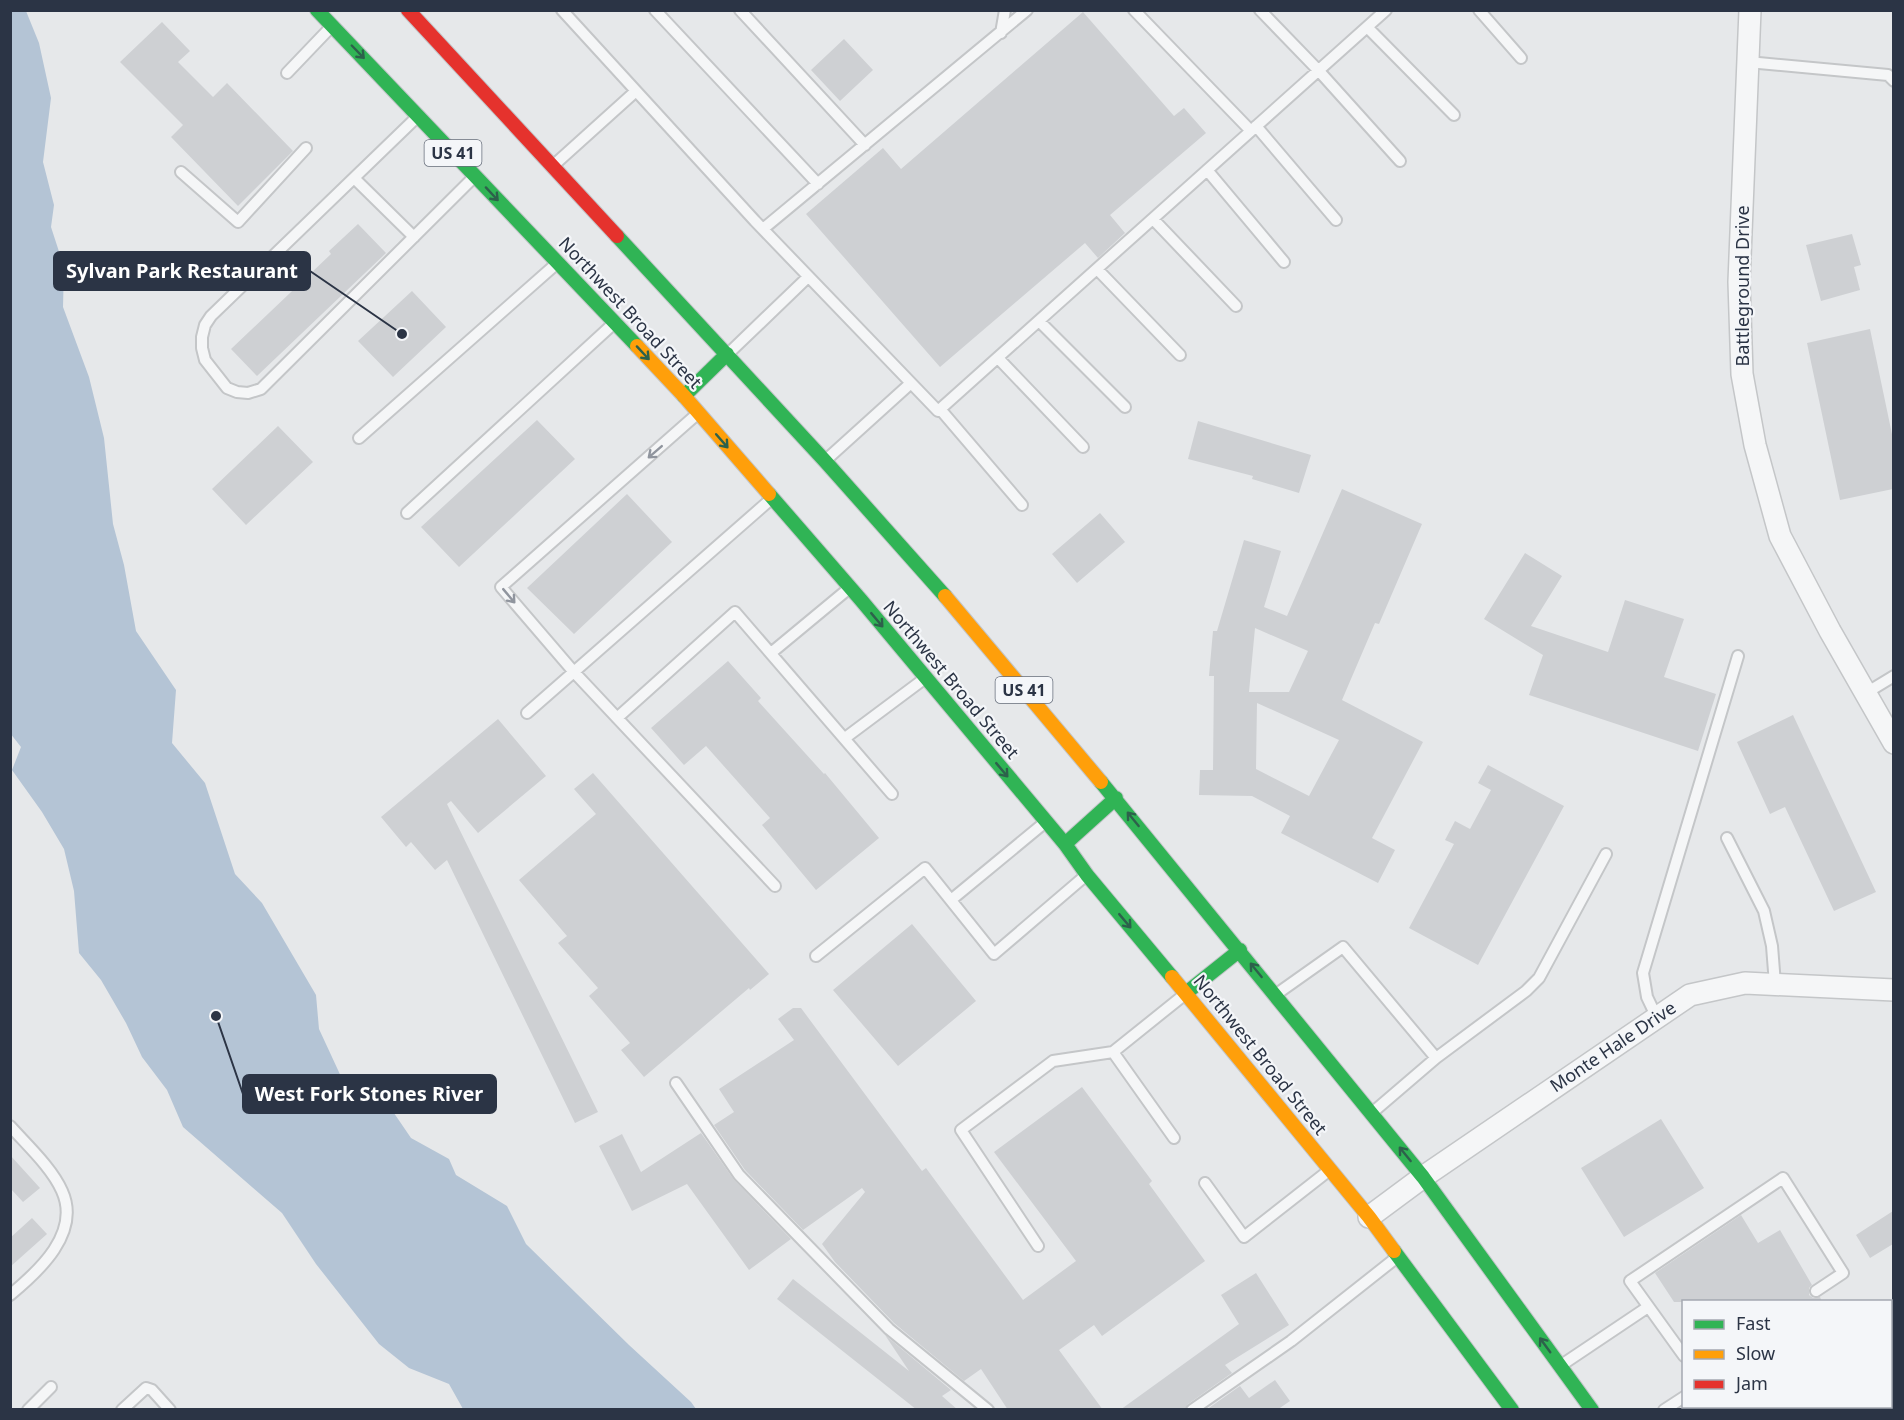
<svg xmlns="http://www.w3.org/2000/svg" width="1904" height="1420" font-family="'Noto Sans',sans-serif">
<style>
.water{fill:#b4c4d5}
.building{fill:#ced0d3;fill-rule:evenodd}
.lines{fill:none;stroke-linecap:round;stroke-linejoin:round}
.lane-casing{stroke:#c4c6c8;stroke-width:14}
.street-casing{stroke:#c4c6c8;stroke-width:24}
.fast-casing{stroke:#c2c5c8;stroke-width:16}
.slow-casing{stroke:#c2c5c8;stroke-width:16}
.jam-casing{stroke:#c2c5c8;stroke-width:16}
.lane{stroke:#f5f6f7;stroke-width:10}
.street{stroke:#f5f6f7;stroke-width:21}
.fast{stroke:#30b455;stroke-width:14}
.slow{stroke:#ff9f0a;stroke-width:14}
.jam{stroke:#e5322d;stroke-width:14}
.oneway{stroke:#2d614b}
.oneway2{stroke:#90959e}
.labels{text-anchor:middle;stroke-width:4.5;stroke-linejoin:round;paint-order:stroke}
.shield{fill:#f4f6f9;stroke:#676e7b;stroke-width:1.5}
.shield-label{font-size:16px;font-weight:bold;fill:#2b3445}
.street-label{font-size:18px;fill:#2b3445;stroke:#f4f6f9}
.leader{fill:none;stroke:#2b3445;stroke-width:2}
.callout-dot{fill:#2b3445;stroke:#f4f6f9;stroke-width:2}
.callout{fill:#2b3445;stroke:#2b3445;stroke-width:2}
.callout-label{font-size:20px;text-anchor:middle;font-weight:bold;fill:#fff}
</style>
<rect width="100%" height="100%" fill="#e6e8ea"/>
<path class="water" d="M10 11H26L39 43 51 98 43 162 54 205 51 227 64 267 63 307 89 377 104 438 113 524 124 565 136 631 176 690 172 743 205 783 235 874 262 903 316 995 319 1029 344 1083 383 1097 411 1138 449 1159 456 1175 507 1206 526 1244 629 1345 691 1402 696 1409H463L449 1384 409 1368 379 1344 316 1264 282 1213 183 1127 167 1090 142 1057 126 1023 101 980 79 953 74 891 64 849 42 812 12 770 21 747 10 733Z"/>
<path class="building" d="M1083 12 1174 116 1184 108 1206 133 1110 215 1125 233 1098 258 1085 243 940 367 806 214 883 148 901 169Z
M162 22 190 51 178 62 213 97 227 83 293 151 238 206 171 137 183 125 120 62Z
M844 39 873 70 840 101 811 70Z
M358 224 386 253 257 376 231 349 331 254 329 251Z
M1852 234 1861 265 1854 267 1860 290 1821 301 1806 245Z
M412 291 446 327 393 377 358 341Z
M1870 329 1893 439V489L1840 500 1807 343Z
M537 420 575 459 459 567 421 527Z
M1198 421 1311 455 1299 493 1252 479 1253 476 1188 459Z
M278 426 313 462 246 525 212 489Z
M1342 489 1422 524 1379 624 1375 623 1342 700 1423 742 1372 838 1395 850 1378 883 1281 833 1290 816 1252 796 1199 795 1200 770H1213L1214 676H1209L1213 631H1217L1244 540 1281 551 1264 607 1287 616ZM1255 628 1308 651 1289 692H1249ZM1257 703 1339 740 1309 796 1256 769Z
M627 494 672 542 574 634 527 588Z
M1100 513 1125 542 1077 583 1052 554Z
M1525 553 1562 576 1531 626 1608 652 1625 600 1684 619 1664 677 1716 694 1698 751 1529 695 1543 655 1484 619Z
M728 661 761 698 758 701 824 774 825 773 879 838 816 890 762 825 770 818 706 746 684 765 651 728Z
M1793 715 1876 892 1834 911 1785 807 1770 814 1737 742Z
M498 719 546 776 478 833 451 801 447 804 598 1112 575 1123 447 860 435 870 411 842 406 847 381 817Z
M1488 765 1564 806 1478 965 1409 928 1454 844 1445 840 1455 821 1470 829 1491 790 1478 783Z
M593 773 769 974 750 990 749 988 644 1077 621 1050 630 1043 589 996 598 988 558 943 567 936 519 880 596 814 574 789Z
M912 924 976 1001 898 1066 833 990Z
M793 1008H801L922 1171 926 1168 1023 1300 1076 1261 994 1152 1082 1087 1152 1181 1149 1184 1205 1261 1102 1336 1094 1325 1059 1350 1103 1410H1008L981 1369 964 1381 894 1323 835 1262 822 1244 865 1192 862 1188 803 1230 745 1170 714 1125 734 1112 719 1089 794 1040 778 1019Z
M1661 1119 1704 1188 1624 1237 1581 1168Z
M701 1133 734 1180 791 1239 749 1270 687 1184 632 1211 599 1146 622 1134 641 1172Z
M10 1155 40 1188 23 1202 10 1188Z
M1893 1211V1244L1870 1258 1856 1235Z
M1741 1215 1758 1243 1780 1230 1812 1285 1809 1288V1295L1813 1298 1820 1297 1822 1302H1674L1655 1273Z
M32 1218 47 1234 10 1267V1238Z
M1256 1273 1289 1325 1225 1365 1232 1373 1188 1404 1185 1410H1120L1239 1324 1221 1295Z
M793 1279 909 1371 885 1335 951 1390 942 1396 958 1410H917L777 1299Z
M1275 1380 1290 1401 1277 1410H1206L1240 1386 1249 1398Z"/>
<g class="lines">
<defs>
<path id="lane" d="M562 10 755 221 938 411 1386 10
M655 10 818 184
M740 10 865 145
M1134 10 1251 131
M1260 10 1319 71 1400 161
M1479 10 1521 58
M1367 27 1454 115
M1001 33 1005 10
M1748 62 1888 75 1894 81
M287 73 330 28
M416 118 211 316 205 325 202 337V348L205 360 227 388 237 392 248 393 261 389 473 178
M1256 126 1336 220
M555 164 636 91
M1207 170 1284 262
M181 172 238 222 306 148
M354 178 414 237
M1153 219 1236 306
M763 229 1027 10
M1097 269 1180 355
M1039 321 1125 407
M731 351 808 277
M998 358 1083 447
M940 409 1022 505
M696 415 501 587 573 671 775 886
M359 438 555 265
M827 459 911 383
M407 513 612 325
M771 653 847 590
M1866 693 1894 676
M527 713 770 500
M617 718 735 612 892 794
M845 738 924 679
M1727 838 1764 911 1772 946 1775 984
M951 900 1043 824
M816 956 925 868 994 954 1084 877
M1278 993 1343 947 1436 1058
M1657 1018 1647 997 1643 973 1738 656
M676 1083 739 1175 889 1329 988 1410
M1373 1112 1436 1058 1526 991 1539 978 1606 854
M10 1126C27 1145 52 1168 62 1191 81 1233 39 1271 10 1295
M1174 1138 1113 1052 1184 995
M1205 1183 1244 1237 1327 1172
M1038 1246 961 1130 1053 1061 1113 1052
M1684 1356 1630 1281 1783 1178 1843 1273 1816 1291
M1563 1364 1648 1307
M28 1410 51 1387
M122 1410 146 1388 152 1390 170 1410
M1192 1410 1291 1341 1396 1258
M1664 1410 1684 1397"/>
<path id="street" d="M1750 10 1739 282 1742 374 1755 445 1780 536 1830 631 1894 743
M1369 1217 1423 1177 1690 995 1745 983 1894 990"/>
<path id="fast" d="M317 10 637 346
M617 236 825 461 945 596
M684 396 727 354
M769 494 861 600 1065 844 1087 875 1172 977
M1101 782 1423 1177 1592 1410
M1065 844 1116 798
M1186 993 1240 950
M1394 1251 1512 1410"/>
<path id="slow" d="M637 346 684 396 769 494
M945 596 1101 782
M1172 977 1369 1217 1394 1251"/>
<path id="jam" d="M408 10 617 236"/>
</defs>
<use href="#lane" class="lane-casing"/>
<use href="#street" class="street-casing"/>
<use href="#fast" class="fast-casing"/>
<use href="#slow" class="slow-casing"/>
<use href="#jam" class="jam-casing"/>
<use href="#lane" class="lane"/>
<use href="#street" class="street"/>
<use href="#fast" class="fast"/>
<use href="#slow" class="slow"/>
<use href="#jam" class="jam"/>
</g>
<defs><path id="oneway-shaft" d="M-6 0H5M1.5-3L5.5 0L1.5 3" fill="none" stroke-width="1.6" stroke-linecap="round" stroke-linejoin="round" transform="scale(1.5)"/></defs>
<g class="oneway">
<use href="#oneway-shaft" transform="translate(358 52) rotate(46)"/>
<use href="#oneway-shaft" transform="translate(492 194) rotate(47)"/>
<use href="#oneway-shaft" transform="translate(643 353) rotate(47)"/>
<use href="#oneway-shaft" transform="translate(722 441) rotate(49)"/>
<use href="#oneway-shaft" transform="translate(877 620) rotate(50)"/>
<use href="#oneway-shaft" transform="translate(1002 770) rotate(50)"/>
<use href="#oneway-shaft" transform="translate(1133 819) rotate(-129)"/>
<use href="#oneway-shaft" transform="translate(1125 921) rotate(50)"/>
<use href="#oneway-shaft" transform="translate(1256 970) rotate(-129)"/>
<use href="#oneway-shaft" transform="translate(1405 1154) rotate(-129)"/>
<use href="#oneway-shaft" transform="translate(1545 1345) rotate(-126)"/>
</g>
<g class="oneway2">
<use href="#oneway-shaft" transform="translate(655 452) rotate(139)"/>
<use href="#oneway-shaft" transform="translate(509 596) rotate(50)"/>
</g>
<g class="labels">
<g class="shield">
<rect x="424.5" y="140" width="57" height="26" rx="4.5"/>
<rect x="995.5" y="677" width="57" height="26" rx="4.5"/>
</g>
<g class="shield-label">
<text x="453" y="159">US 41</text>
<text x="1024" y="696">US 41</text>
</g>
<g class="street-label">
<text transform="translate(1743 286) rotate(-90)" y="6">Battleground Drive</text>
<text transform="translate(630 313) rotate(47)" y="6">Northwest Broad Street</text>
<text transform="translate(951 680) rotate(50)" y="6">Northwest Broad Street</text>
<text transform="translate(1613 1047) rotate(-34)" y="6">Monte Hale Drive</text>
<text transform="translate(1260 1055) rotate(51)" y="6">Northwest Broad Street</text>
</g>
</g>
<path class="leader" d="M402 334L310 271M216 1016L243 1094"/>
<g class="callout-dot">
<circle cx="402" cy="334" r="6"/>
<circle cx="216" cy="1016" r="6"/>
</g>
<g class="callout">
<rect x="54" y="252" width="256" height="38" rx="6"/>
<rect x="243" y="1075" width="253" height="38" rx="6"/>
</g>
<g class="callout-label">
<text x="182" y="278">Sylvan Park Restaurant</text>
<text x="369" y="1101">West Fork Stones River</text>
</g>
<rect width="1904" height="1420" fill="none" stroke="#2b3445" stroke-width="24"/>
<rect x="1682" y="1300" width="210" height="108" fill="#f4f6f9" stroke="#a4a8b1" stroke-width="1.5"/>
<rect x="1694" y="1320" width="30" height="9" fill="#30b455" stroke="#a4a8b1" stroke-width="1.5"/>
<text x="1736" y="1330" font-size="18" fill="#2b3445">Fast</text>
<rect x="1694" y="1350" width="30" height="9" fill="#ff9f0a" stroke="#a4a8b1" stroke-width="1.5"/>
<text x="1736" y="1360" font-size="18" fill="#2b3445">Slow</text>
<rect x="1694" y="1380" width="30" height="9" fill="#e5322d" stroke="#a4a8b1" stroke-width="1.5"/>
<text x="1736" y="1390" font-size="18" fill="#2b3445">Jam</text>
</svg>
